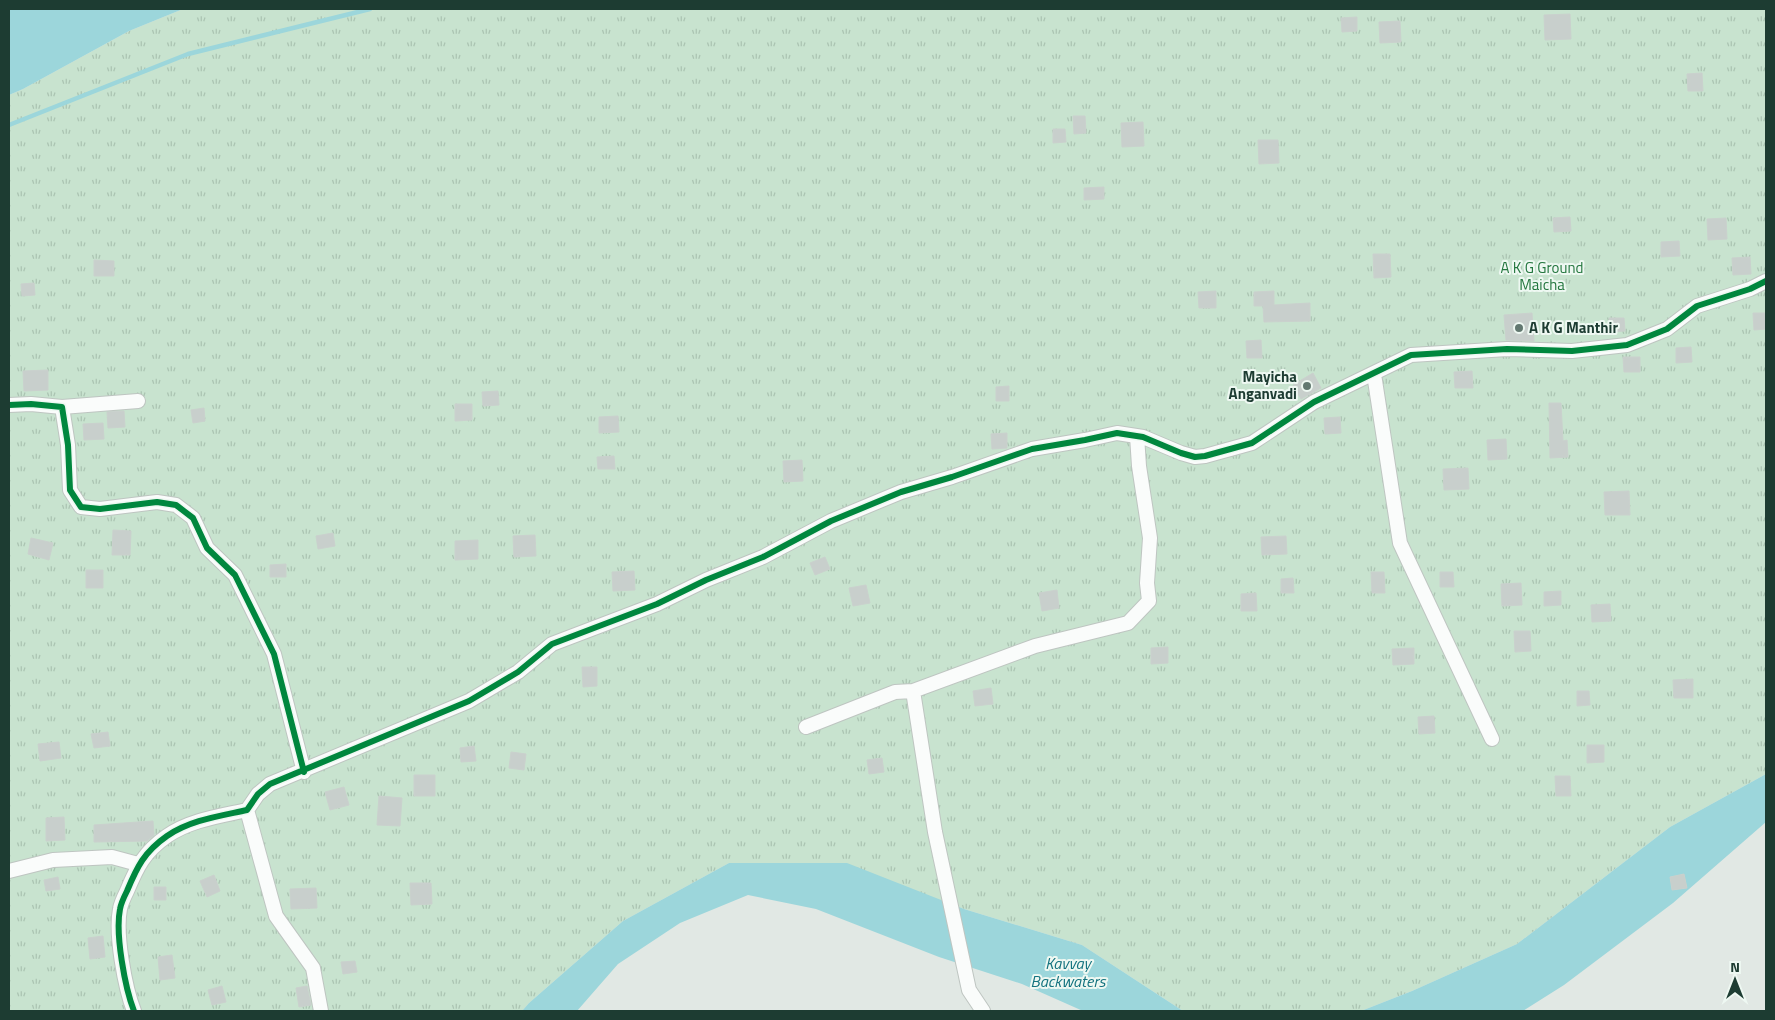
<svg xmlns="http://www.w3.org/2000/svg" width="1775" height="1020" font-family="'Titillium Web',sans-serif">
<style>
.grass{fill:url(#grass-tufts)}
.water{fill:#9cd6db}
.lines{fill:none;stroke-linecap:round;stroke-linejoin:round}
.stream{stroke:#9cd6db;stroke-width:4.5}
.building{fill:#c8cfcc;stroke:#cad1cd}
.minor-casing{stroke:#bec5c1;stroke-width:16}
.minor{stroke:#fafcfb;stroke-width:14}
.cycleway-casing{stroke:#eef8f2;stroke-width:9}
.cycleway{stroke:#00873e;stroke-width:6}
.poi-dot{fill:#627870;stroke:#eef8f2;stroke-width:2}
.labels{text-anchor:middle;stroke-width:4;stroke-linejoin:round;paint-order:stroke}
.park-label{font-size:15px;fill:#24773f;stroke:#eef8f2}
.poi-label{font-size:15px;font-weight:bold;fill:#1d3c32;stroke:#eef8f2;text-anchor:start}
.water-label{font-size:16px;font-style:italic;fill:#12727e;stroke:#eef8f2}
</style>
<defs>
<pattern id="grass-tufts" width="24" height="20" patternUnits="userSpaceOnUse" patternTransform="scale(1.25)"><rect width="24" height="20" fill="#c8e3cf"/><path d="M3 7l-1-3M5 7V3M7 7l1-3M15 17l-1-3M17 17v-4M19 17l1-3" fill="none" stroke="#abc4b2"/></pattern>
</defs>
<rect width="100%" height="100%" fill="#e1e8e4"/>
<path class="grass" d="M183 9H1766V774L1670 827 1517 944 1412 991 1361 1011H1183L1082 945 964 909 729 863 623 921 529 1003 522 1011H9V95L23 89 129 31Z"/>
<path class="water" d="M9 9H183L129 31 23 89 9 95Z
M1766 774V822L1673 903 1564 985 1523 1011H1361L1412 991 1517 944 1670 827Z
M729 863H847L964 909 1082 945 1183 1011H1083L1022 984 939 957 816 909 748 895 680 923 618 964 577 1011H522L529 1003 623 921Z"/>
<g class="lines">
<path class="stream" d="M9 125 188 54 370 9"/>
</g>
<path class="building" d="M1570 14 1571 39 1545 40 1544 15Z
M1357 17V31L1342 32 1341 18Z
M1400 21 1401 42 1380 43 1379 22Z
M1702 73 1703 91H1688L1687 74Z
M1073 116H1085L1086 133 1074 134Z
M1143 122 1144 146 1122 147 1121 123Z
M1053 129H1065L1066 142 1053 143Z
M1258 140H1278L1279 163 1259 164Z
M1104 187V199L1084 200V188Z
M1570 217 1571 231 1554 232 1553 218Z
M1726 218 1727 239 1708 240 1707 219Z
M1679 241 1680 256 1661 257V242Z
M1373 254H1390L1391 277 1374 278Z
M1750 257 1751 274 1733 275 1732 258Z
M94 260 114 261V276H94Z
M34 283 35 295 22 296 21 284Z
M1216 291V308H1199L1198 292Z
M1274 291V305L1310 303V321L1264 322 1263 306H1254V292Z
M1532 313 1534 341 1506 340 1504 315Z
M1753 313H1766V329L1754 330Z
M1609 318H1624L1625 331 1610 332Z
M1261 340 1262 358H1247L1246 341Z
M1691 347 1692 362 1676 363V348Z
M1623 357H1640V372H1624Z
M48 370V390L24 391 23 371Z
M1472 371 1473 388H1455L1454 372Z
M1313 373 1321 388 1301 399 1293 385Z
M1009 386V401H996V387Z
M498 391 499 405 483 406 482 392Z
M1549 403H1561L1563 441 1567 440 1568 457 1550 458Z
M455 404H472V420L455 421Z
M204 408 205 421 193 423 191 410Z
M124 411 125 427 108 428 107 412Z
M618 416 619 432 599 433V417Z
M1340 417 1341 433 1325 434 1324 418Z
M103 423 104 439 84 440 83 424Z
M1007 433V448L992 449 991 434Z
M1506 439 1507 459 1488 460 1487 440Z
M614 456 615 469H598L597 457Z
M802 460 803 481 784 482 783 461Z
M1468 468 1469 489 1444 490 1443 469Z
M1629 491 1630 515H1605L1604 492Z
M113 530 131 531 130 555H112Z
M333 533 335 546 318 549 316 536Z
M535 535 536 556 514 557 513 536Z
M1286 536 1287 554 1262 555 1261 537Z
M31 538 53 543 49 560 28 554Z
M478 540V559L455 560V541Z
M825 557 830 569 815 575 810 563Z
M286 564V577H270V565Z
M86 570H103V588H86Z
M634 571 635 590 613 591 612 572Z
M1371 572H1384L1385 593H1372Z
M1440 572H1453L1454 587H1440Z
M1293 578 1294 593H1281V579Z
M1521 583 1522 605 1502 606 1501 584Z
M866 585 870 603 853 606 849 588Z
M1057 590 1059 608 1042 611 1039 593Z
M1561 591V605L1544 606V592Z
M1256 593 1257 611H1241V594Z
M1610 604 1611 621 1592 622 1591 605Z
M1514 631H1530L1531 651 1515 652Z
M1168 647V663L1151 664V648Z
M1414 648V664L1393 665 1392 649Z
M582 667H597V686L583 687Z
M1693 679V698H1674L1673 680Z
M991 688 993 704 975 706 973 691Z
M1577 691H1589L1590 705 1577 706Z
M1434 716 1435 733 1419 734 1418 717Z
M108 732 110 746 94 748 91 734Z
M59 742 61 758 40 761 38 744Z
M1587 745H1604V762L1587 763Z
M474 746 476 761 461 762 460 748Z
M511 752 526 754 524 770 509 768Z
M882 758 884 772 869 774 867 760Z
M414 775H435V796H414Z
M1555 776H1570L1571 796H1556Z
M344 787 349 805 330 810 325 792Z
M379 796 402 798 400 826 377 825Z
M64 817 65 840 46 841V818Z
M153 821 154 835 147 841 94 842V825Z
M1684 874 1687 888 1672 890 1670 877Z
M214 875 220 891 207 897 200 881Z
M58 877 60 889 46 891 44 880Z
M410 883H431L432 904 411 905Z
M154 887H166V900H154Z
M316 888 317 908 291 909 290 889Z
M103 936 105 957 90 959 88 938Z
M172 955 175 978 160 980 158 957Z
M355 961 357 972 343 974 341 962Z
M222 986 226 1002 212 1005 208 990Z
M307 986 311 1005 299 1007 296 988Z"/>
<g class="lines">
<defs>
<path id="minor" d="M1374 374 1400 543 1492 739
M9 405 31 404 62 407 68 445 70 490 81 507 100 509 157 502 176 505 193 518 207 548 235 575 274 654 304 772
M62 407 138 401
M913 691 935 832 969 990 983 1011
M806 727 895 692 913 691 1035 646 1128 623 1149 601 1147 583 1150 538 1139 466 1137 436
M247 810 276 916 313 968 321 1011
M9 871 53 860 112 857 138 864
M134 1011C125 988 115 934 120 909 121 903 124 897 127 891 137 867 144 852 167 836 190 820 220 816 247 810L258 794 270 784 469 701 518 672 552 644 657 604 706 580 763 557 831 521 901 492 952 477 1032 449 1085 440 1117 433 1143 437 1181 453 1195 457 1205 456 1252 443 1314 402 1411 355 1507 349 1572 351 1627 345 1667 329 1697 306 1750 289 1766 281"/>
</defs>
<use href="#minor" class="minor-casing"/>
<use href="#minor" class="minor"/>
<defs>
<path id="cycleway" d="M9 405 31 404 62 407 68 445 70 490 81 507 100 509 157 502 176 505 193 518 207 548 235 575 274 654 304 772
M134 1011C125 988 115 934 120 909 121 903 124 897 127 891 137 867 144 852 167 836 190 820 220 816 247 810L258 794 270 784 469 701 518 672 552 644 657 604 706 580 763 557 831 521 901 492 952 477 1032 449 1085 440 1117 433 1143 437 1181 453 1195 457 1205 456 1252 443 1314 402 1411 355 1507 349 1572 351 1627 345 1667 329 1697 306 1750 289 1766 281"/>
</defs>
<use href="#cycleway" class="cycleway-casing"/>
<use href="#cycleway" class="cycleway"/>
</g>
<g class="poi-dot">
<circle cx="1519" cy="328" r="5"/>
<circle cx="1307" cy="386" r="5"/>
</g>
<g class="labels">
<g class="park-label">
<text x="1542" y="273">A K G Ground<tspan x="1542" dy="17">Maicha</tspan></text>
</g>
<g class="poi-label">
<text x="1529" y="333">A K G Manthir</text>
<text x="1297" y="382" text-anchor="end">Mayicha<tspan x="1297" dy="17">Anganvadi</tspan></text>
</g>
<g class="water-label">
<text x="1068" y="969">Kavvay<tspan x="1068" dy="18">Backwaters</tspan></text>
</g>
</g>
<rect width="1775" height="1020" fill="none" stroke="#1d3c32" stroke-width="20"/>
<g transform="translate(1735 980)" stroke="#eef8f2" stroke-width="4" paint-order="stroke">
<path d="M0-4L9 19L0 12L-9 19Z" fill="#1d3c32"/>
<text y="-8" font-size="14" font-weight="bold" text-anchor="middle" fill="#1d3c32">N</text>
</g>
</svg>
